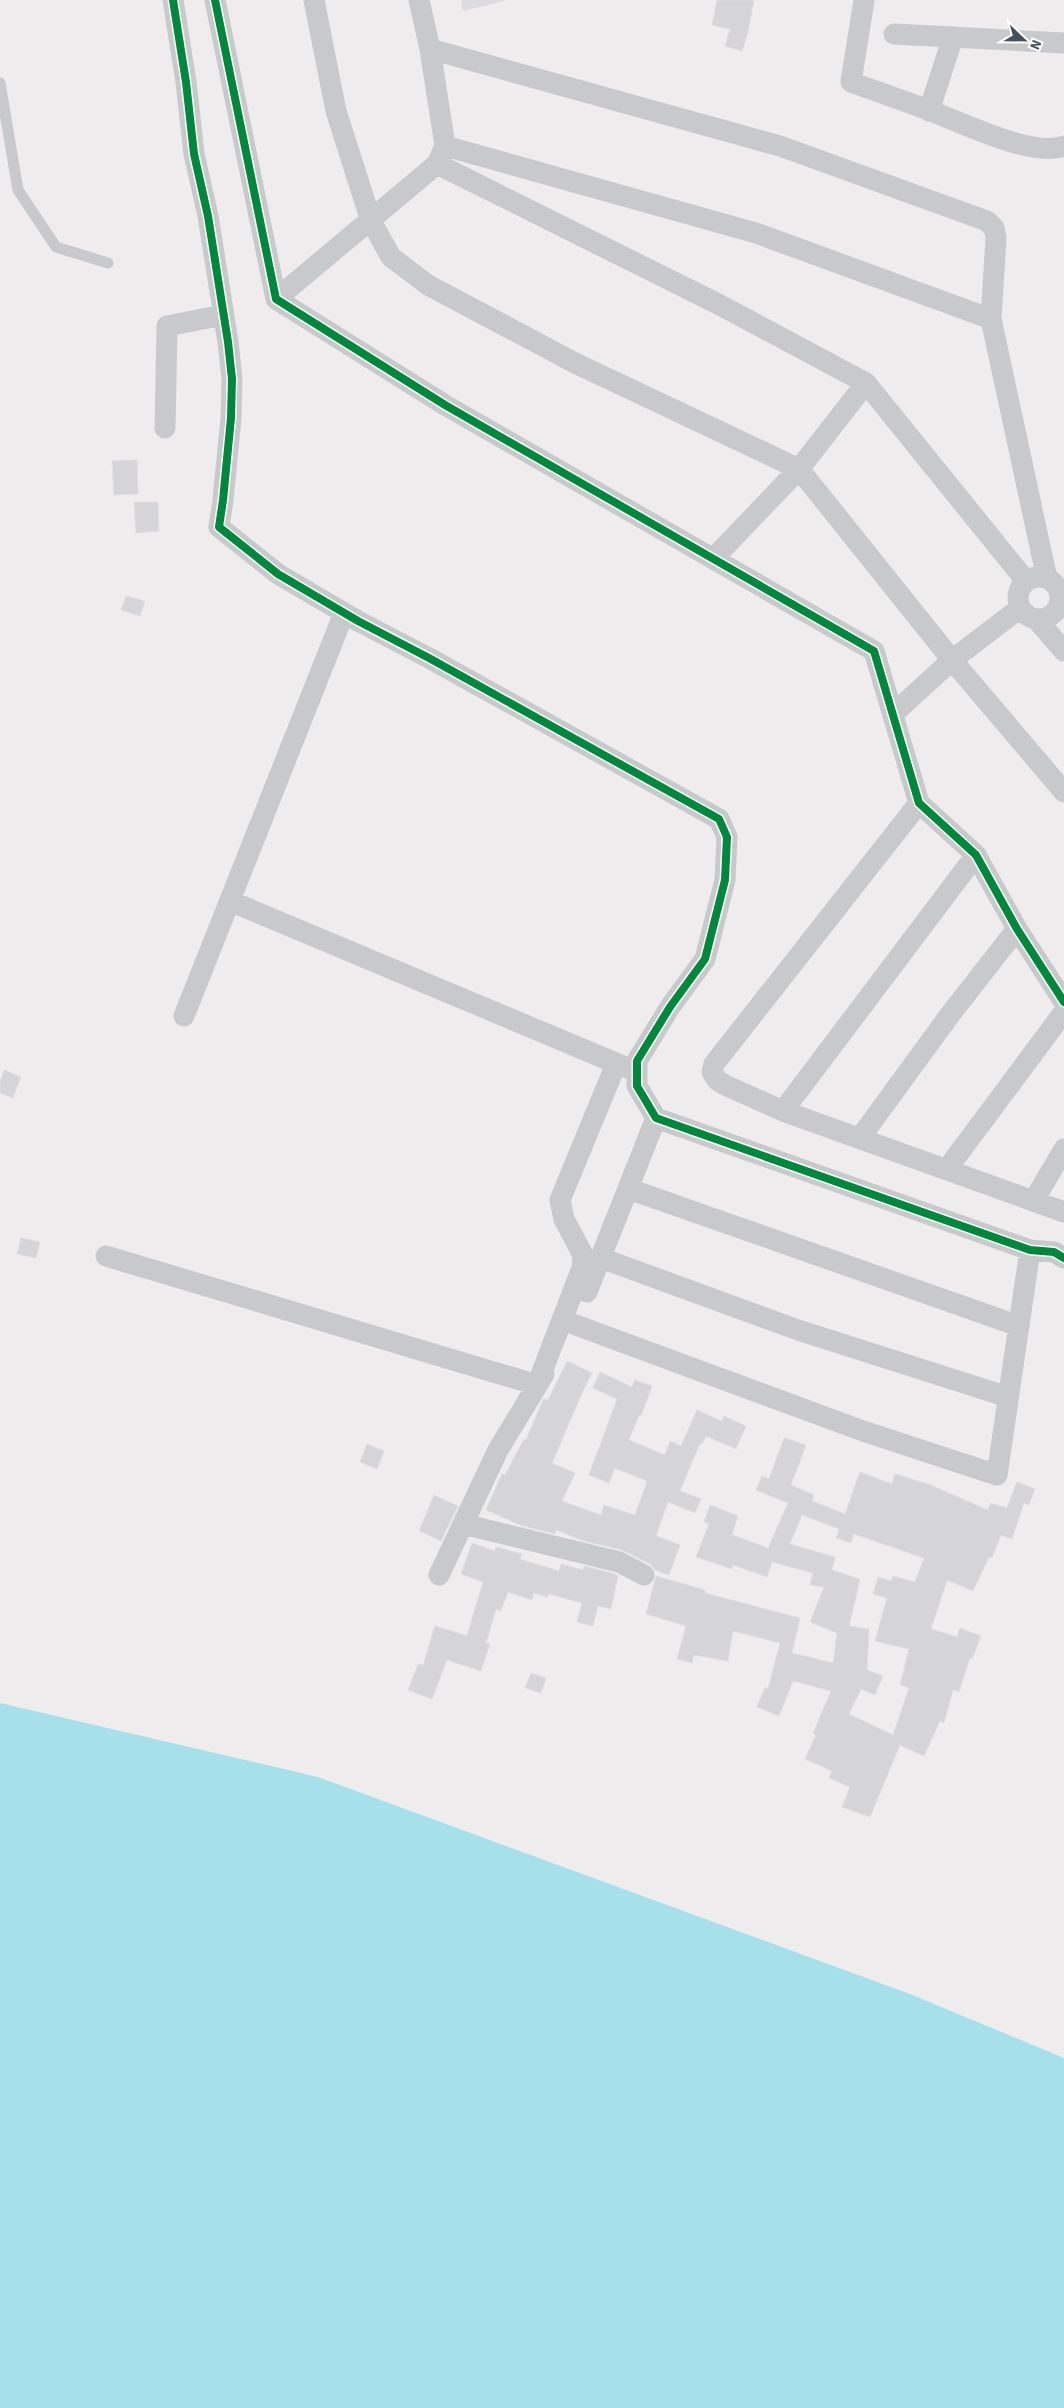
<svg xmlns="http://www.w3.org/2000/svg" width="1064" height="2408" font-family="'Source Sans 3',sans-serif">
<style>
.education{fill:#dcdbdd}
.water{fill:#a6e1eb}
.building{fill:#d5d5d7;stroke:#dfdee0;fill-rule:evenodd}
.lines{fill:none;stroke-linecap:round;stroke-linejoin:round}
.service{stroke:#c7c9cb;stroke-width:11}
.minor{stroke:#c7c9cb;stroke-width:21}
.cycleway-casing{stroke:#fff;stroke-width:11}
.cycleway{stroke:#00873e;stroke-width:8}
</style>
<rect width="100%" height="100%" fill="#eeeced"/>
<path class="education" d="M461 0H508L463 11Z"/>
<path class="water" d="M0 1703 318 1777 910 1994 1064 2058V2408H0Z"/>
<path class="building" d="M717 0H754L748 32 742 51 725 46 730 29 712 25Z
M137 460 138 494 114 495 112 461Z
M134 502H158L159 531 136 533Z
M126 596 145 601 140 616 121 610Z
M4 1070 21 1077 13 1098 0 1093V1082Z
M21 1238 40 1242 36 1258 17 1254Z
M567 1361 592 1373 582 1393 552 1463 575 1473 562 1501 601 1515 604 1505 635 1515 647 1481 615 1468 609 1483 589 1475 617 1399 593 1388 600 1372 632 1387 635 1380 652 1386 641 1416 639 1415 629 1440 665 1455 670 1441 681 1446 697 1410 722 1421 724 1416 746 1426 736 1449 706 1436 702 1444 700 1443 680 1491 701 1499 695 1513 668 1502 656 1536 680 1545 669 1575 655 1570 650 1564 622 1550 584 1541 556 1530 555 1534 520 1525 486 1510 502 1474 505 1475 524 1439 526 1440 542 1402 544 1399 548 1400Z
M784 1438 806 1445 791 1485 814 1495 812 1501 845 1514 860 1472 892 1484 895 1474 928 1484 988 1510 991 1503 1007 1508 1017 1482 1035 1489 1029 1505 1024 1503 1012 1539 1001 1535 992 1558 989 1557 973 1591 947 1580 931 1629 957 1637 960 1628 981 1636 972 1659 970 1658 959 1692 953 1690 944 1723 940 1721 924 1756 900 1745 870 1817 842 1807 850 1787 829 1778 832 1771 805 1759 816 1735 813 1733 831 1691 793 1681 779 1716 757 1707 765 1687 768 1689 780 1643 733 1631 728 1661 694 1655 692 1663 677 1659 686 1626 646 1614 656 1576 705 1590V1593L800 1618 792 1653 833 1663 837 1633 810 1622 824 1587 810 1585 813 1573 772 1562 767 1577 733 1565 732 1569 696 1557 709 1524 704 1522 710 1505 738 1516 732 1535 768 1548 788 1503 756 1490 762 1476 769 1479ZM802 1515 839 1529 836 1538 851 1543 854 1534 924 1558 915 1582 893 1576 891 1581 878 1577 873 1594 887 1598 875 1641 909 1649 900 1685 909 1688 893 1735 849 1714 861 1689 875 1695 883 1676 867 1670 869 1629 849 1626 860 1579 832 1570 835 1557 790 1544Z
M367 1444 384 1451 377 1469 360 1462Z
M434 1495 458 1506 441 1541 419 1531Z
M472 1543 495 1551 496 1547 522 1554 520 1559 559 1571 561 1564 583 1570 584 1566 615 1574 618 1576 611 1609 598 1606 593 1626 577 1622 582 1603 549 1594 548 1597 534 1593 532 1600 508 1592 501 1611 496 1609 486 1643 490 1644 481 1671 447 1660 432 1699 408 1690 418 1664 423 1665 435 1626 467 1636 483 1582 461 1574Z
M531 1673 546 1678 541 1693 525 1688Z"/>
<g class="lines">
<path class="service" d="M0 83 18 190 56 247 108 263"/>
<path class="minor" d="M173 0 186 82 194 154 208 216 228 342 232 379 231 418 223 500 219 527 278 574 358 621 429 658 719 819 727 837 725 880 705 959 670 1007 637 1061V1086L656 1118 1030 1250 1054 1252 1064 1258
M215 0 276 299 445 405 874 651 919 803 976 855 1017 929 1064 1002
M314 0 336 111 371 221 391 257 428 285 575 363 799 469 952 660 1064 792
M864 0 851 82C878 92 905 101 931 111 962 123 1034 158 1064 146
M894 34 1064 43
M430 49 780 146 987 221 994 228 996 238 991 319 1047 579
M929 111 953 37
M445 146 756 233 991 319
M437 164 720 305 866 383 1026 581
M276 299 437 164 445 146 430 49 419 0
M165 428 167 326 223 315
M714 558 799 469 866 383
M1018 598a21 21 0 1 1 42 0a21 21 0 1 1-42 0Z
M1037 620 1064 651
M893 714 952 660 1020 608
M919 803 714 1064 712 1072 717 1080 725 1085 783 1111 1064 1212
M230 901 630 1069
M184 1016 344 613
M783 1111 976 855
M860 1138 949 1016 1017 929
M947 1169 1064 1012
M629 1189 1019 1326
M1034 1200 1064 1149
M106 1256 537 1385 582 1268 583 1255 564 1219 560 1200 616 1064
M601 1258 798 1330 1008 1397
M587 1292 656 1118
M573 1324 863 1431 997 1475 1030 1250
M463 1524 619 1562 644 1575
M439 1575 498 1450 544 1374"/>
<defs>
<path id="cycleway" d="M173 0 186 82 194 154 208 216 228 342 232 379 231 418 223 500 219 527 278 574 358 621 429 658 719 819 727 837 725 880 705 959 670 1007 637 1061V1086L656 1118 1030 1250 1054 1252 1064 1258
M215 0 276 299 445 405 874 651 919 803 976 855 1017 929 1064 1002"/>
</defs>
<use href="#cycleway" class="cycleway-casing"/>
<use href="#cycleway" class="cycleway"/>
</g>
<g transform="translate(1024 40) rotate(112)" stroke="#ffffff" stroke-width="4" paint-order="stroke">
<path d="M0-4L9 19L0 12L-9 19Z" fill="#445159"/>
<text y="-8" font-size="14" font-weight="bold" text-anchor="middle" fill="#445159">N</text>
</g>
</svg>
